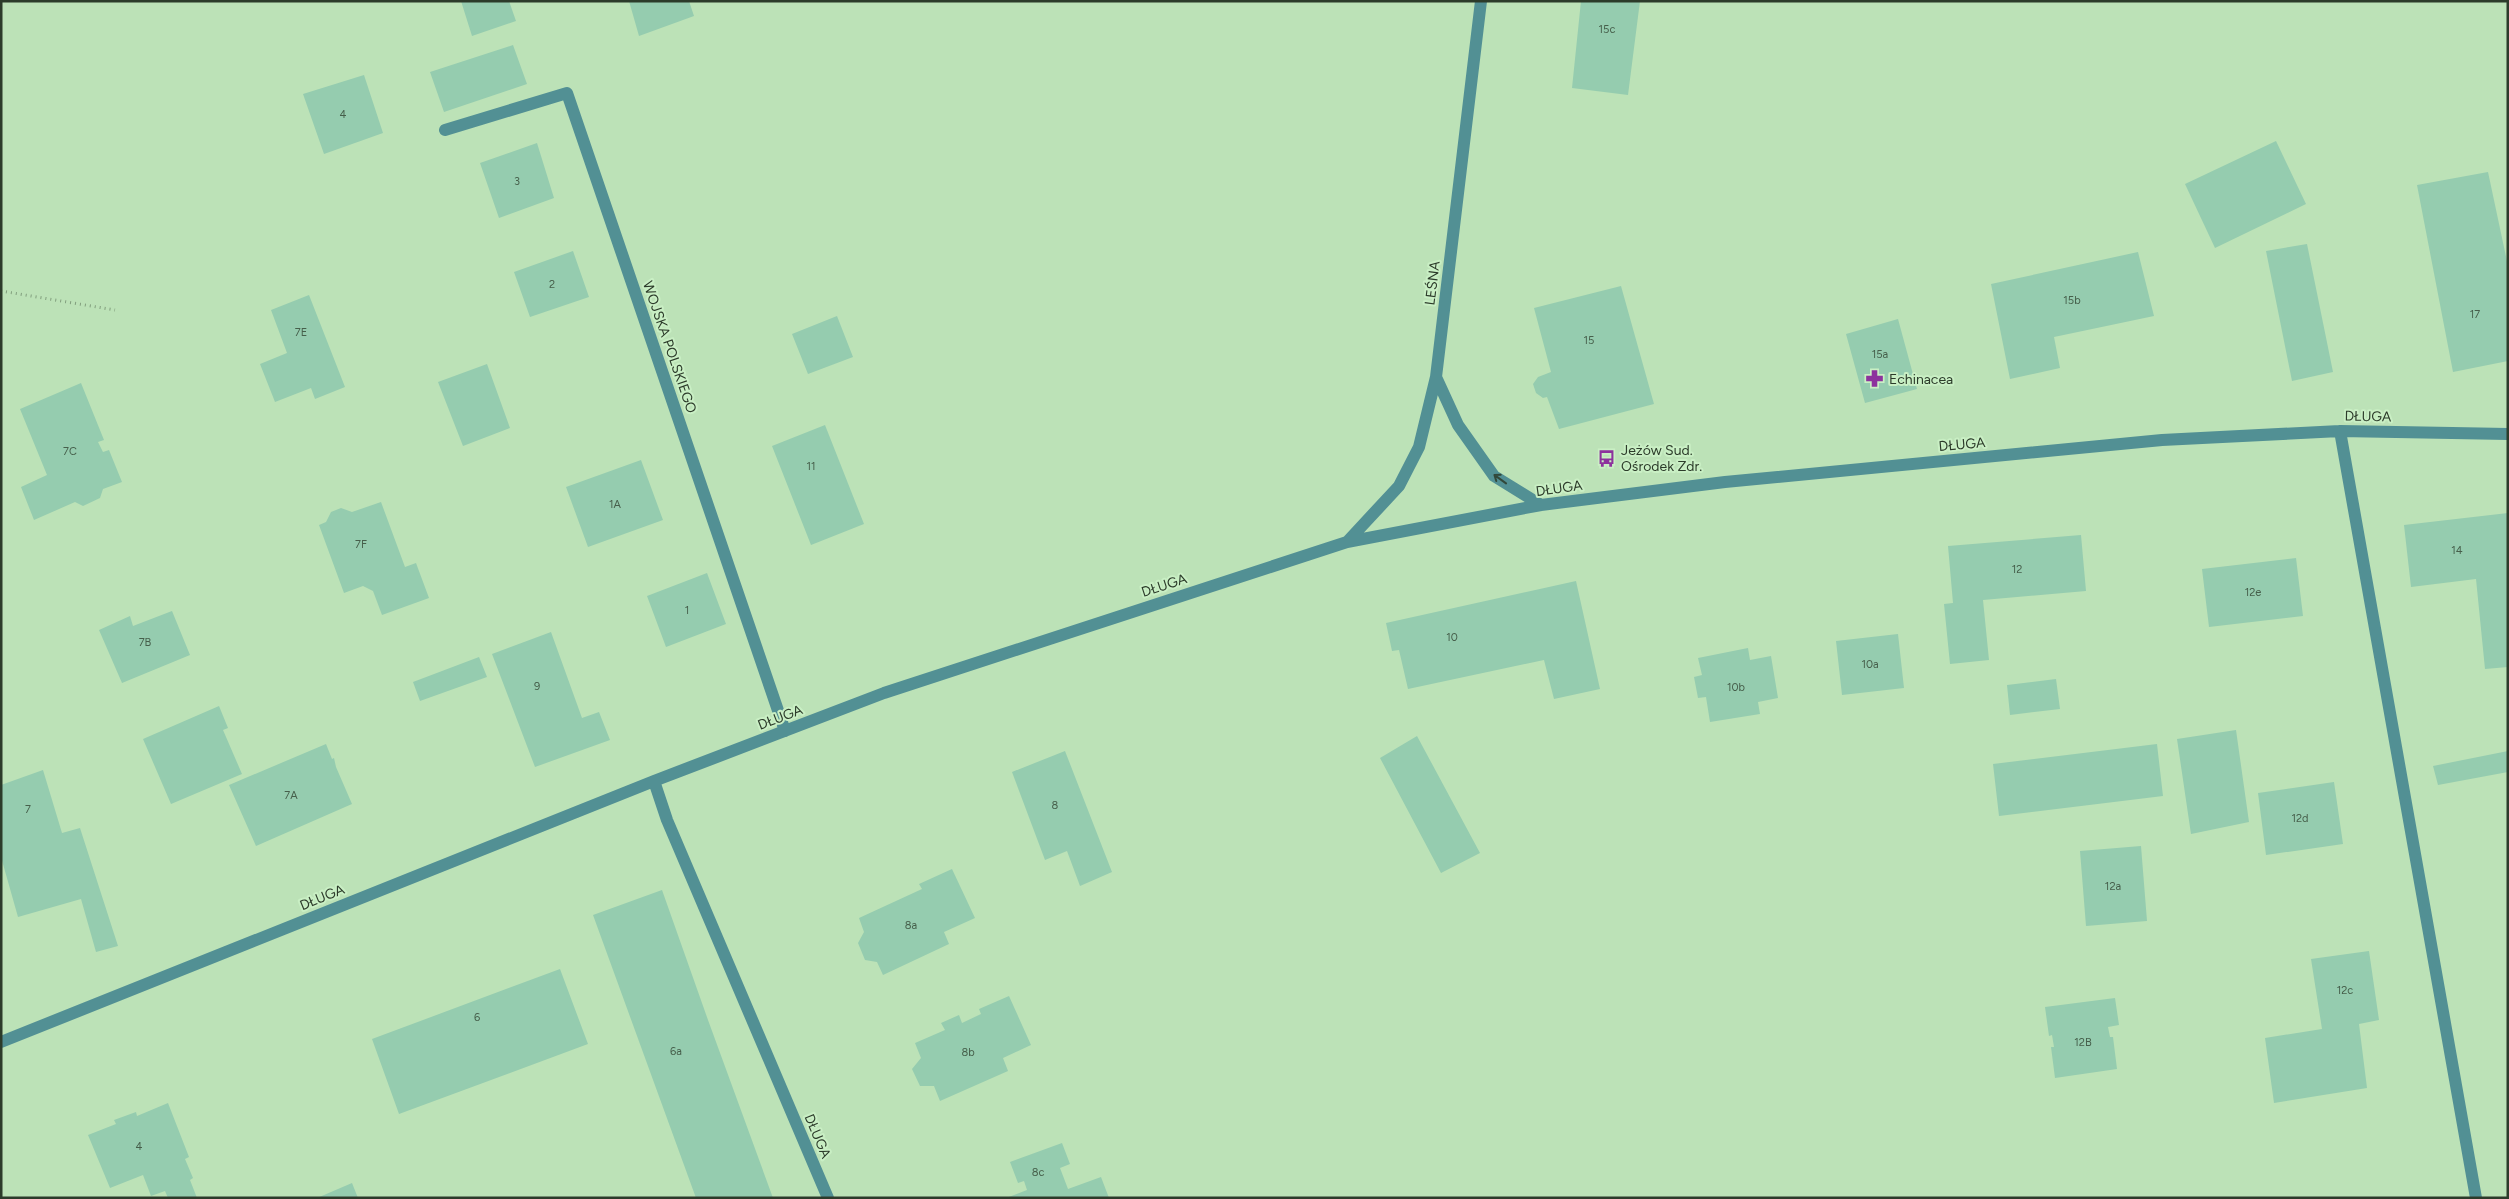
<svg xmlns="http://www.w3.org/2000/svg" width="2509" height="1199" font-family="Figtree,sans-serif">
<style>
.building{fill:#95ccaf}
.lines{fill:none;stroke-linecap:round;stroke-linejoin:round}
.path{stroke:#819e7d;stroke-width:3;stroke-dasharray:1 4;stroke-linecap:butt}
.minor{stroke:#529094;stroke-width:12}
.oneway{stroke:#32483a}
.labels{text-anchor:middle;stroke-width:4;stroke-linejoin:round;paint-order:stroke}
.number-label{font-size:11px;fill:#465f4b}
.street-label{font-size:14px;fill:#2c3b2a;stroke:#c9efc4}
.poi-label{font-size:14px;fill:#2c3b2a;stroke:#c9efc4;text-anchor:start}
</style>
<rect width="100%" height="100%" fill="#bce2b7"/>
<path class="building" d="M461 1H509L516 21 472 36Z
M629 1H689L694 16 639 36Z
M1581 1H1640L1628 95 1572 88Z
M513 45 527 84 444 112 430 72Z
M364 75 383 133 324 154 303 94Z
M2276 141 2306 204 2215 248 2185 184Z
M537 143 554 198 499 218 480 163Z
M2488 172 2508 266V361L2453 372 2417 185Z
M2307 244 2333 372 2292 381 2266 251Z
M573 251 589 297 530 317 514 272Z
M2138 252 2154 316 2054 337 2060 368 2010 379 1991 284Z
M1621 286 1654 404 1559 429 1547 397 1543 398 1536 393 1533 384 1538 377 1551 372 1534 308Z
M309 295 345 387 315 399 311 388 275 402 260 364 287 353 271 310Z
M837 316 853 357 808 374 792 334Z
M1898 319 1917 389 1865 403 1846 334Z
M487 364 510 428 463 446 438 382Z
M81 383 104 440 98 442 103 452 109 450 122 482 103 489 100 498 83 506 75 502 34 520 21 487 47 475 20 409Z
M825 425 864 524 811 545 772 446Z
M641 460 663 520 588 547 566 487Z
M381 502 405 567 416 563 429 598 382 615 373 591 363 586 344 593 319 525 326 522 331 512 341 508 352 512Z
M2508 513V667L2485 669 2476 579 2411 587 2404 525Z
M2081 535 2086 591 1983 600 1989 660 1950 664 1944 604 1953 603 1948 546Z
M2296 558 2303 616 2209 627 2202 569Z
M707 573 726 624 666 647 647 596Z
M1576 581 1600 689 1554 699 1544 660 1408 689 1399 650 1392 651 1386 623Z
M172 611 190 655 122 683 99 630 130 616 133 626Z
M551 632 582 718 599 712 610 740 535 767 492 654Z
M1898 634 1904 688 1842 695 1836 641Z
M1748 648 1750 660 1771 656 1778 698 1758 702 1760 714 1710 722 1706 697 1698 698 1694 677 1702 675 1698 658Z
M479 657 487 677 420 701 413 682Z
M2056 679 2060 709 2010 715 2007 685Z
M219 706 228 728 223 730 242 774 171 804 143 739Z
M2236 730 2249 822 2191 834 2177 739Z
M1417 736 1480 853 1441 873 1380 758Z
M326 744 332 759 334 758 336 767 352 804 256 846 229 785Z
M2157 744 2163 796 1999 816 1993 764Z
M1065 751 1112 872 1080 886 1067 851 1045 860 1012 772Z
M2508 751V772L2438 785 2433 766Z
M43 770 62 833 80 828 118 946 96 952 81 899 18 917 1 857V785Z
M2334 782 2343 844 2266 855 2258 793Z
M2141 846 2147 921 2086 926 2080 851Z
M952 869 975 918 944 932 949 944 883 975 877 962 865 960 858 943 864 932 859 918 922 889 919 884Z
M662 890 708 1020 773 1198H696L593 915Z
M2369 951 2379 1020 2359 1024 2367 1088 2274 1103 2265 1038 2322 1029 2311 959Z
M560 969 588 1044 399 1114 372 1039Z
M1009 996 1031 1045 1003 1058 1008 1071 940 1101 934 1086H920L912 1069 921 1058 915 1043 945 1030 941 1023 959 1015 962 1023 981 1014 979 1009Z
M2115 998 2119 1025 2108 1027 2110 1037H2113L2117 1069 2055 1078 2051 1047H2054L2052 1035 2049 1036 2045 1007Z
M168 1103 189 1157 185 1159 193 1178 190 1180 197 1198H168L165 1191 151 1196 143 1175 110 1188 88 1135 116 1124 114 1120 136 1112 137 1116Z
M1062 1143 1070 1164 1060 1168 1068 1189 1101 1177 1109 1198H1006L1027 1190 1024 1181 1018 1183 1010 1162Z
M352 1183 358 1198H317Z"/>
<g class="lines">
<path class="path" d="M1 291 115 310"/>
<path class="minor" d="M445 130 567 93 785 731
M1436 377 1458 425 1494 476 1541 505
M2340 431 2476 1198
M1347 542 1399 486 1419 447 1436 377 1481 1
M654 781 667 820 828 1198
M1 1042 654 781 884 693 1347 542 1541 505 1725 482 2162 440 2340 431 2508 434"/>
</g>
<defs><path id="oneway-shaft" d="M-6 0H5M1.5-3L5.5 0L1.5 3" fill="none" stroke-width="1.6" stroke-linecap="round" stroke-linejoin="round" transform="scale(1.25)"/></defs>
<use class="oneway" href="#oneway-shaft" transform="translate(1500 479) rotate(-144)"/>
<defs>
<symbol id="pharmacy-bare" viewBox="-9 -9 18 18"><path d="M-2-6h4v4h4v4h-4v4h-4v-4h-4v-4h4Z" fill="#8d329d" stroke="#c9efc4" stroke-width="2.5" paint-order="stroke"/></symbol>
<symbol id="bus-bare" viewBox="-9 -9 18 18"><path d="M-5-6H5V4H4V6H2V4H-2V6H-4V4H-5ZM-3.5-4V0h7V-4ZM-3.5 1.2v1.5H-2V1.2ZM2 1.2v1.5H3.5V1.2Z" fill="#8d329d" stroke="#c9efc4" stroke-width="2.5" paint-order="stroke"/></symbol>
</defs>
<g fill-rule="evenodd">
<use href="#pharmacy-bare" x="1862" y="366" width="25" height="25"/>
<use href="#bus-bare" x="1594" y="446" width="25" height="25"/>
</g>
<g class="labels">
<g class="number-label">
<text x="1607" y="33">15c</text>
<text x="343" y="118">4</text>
<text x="517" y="185">3</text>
<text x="552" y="288">2</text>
<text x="2072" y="304">15b</text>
<text x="2475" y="318">17</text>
<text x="301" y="336">7E</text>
<text x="1589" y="344">15</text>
<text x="1880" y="358">15a</text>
<text x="70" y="455">7C</text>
<text x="811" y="470">11</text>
<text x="615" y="508">1A</text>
<text x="361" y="548">7F</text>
<text x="2457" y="554">14</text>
<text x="2017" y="573">12</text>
<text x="2253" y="596">12e</text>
<text x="687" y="614">1</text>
<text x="1452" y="641">10</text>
<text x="145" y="646">7B</text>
<text x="1870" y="668">10a</text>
<text x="537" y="690">9</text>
<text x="1736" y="691">10b</text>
<text x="291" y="799">7A</text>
<text x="1055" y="809">8</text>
<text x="28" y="813">7</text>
<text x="2300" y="822">12d</text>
<text x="2113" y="890">12a</text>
<text x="911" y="929">8a</text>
<text x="2345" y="994">12c</text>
<text x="477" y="1021">6</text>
<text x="2083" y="1046">12B</text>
<text x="676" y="1055">6a</text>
<text x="968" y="1056">8b</text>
<text x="139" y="1150">4</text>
<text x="1038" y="1176">8c</text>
</g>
<g class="street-label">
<text transform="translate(1432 283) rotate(-83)" y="5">LEŚNA</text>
<text transform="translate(670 347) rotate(71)" y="5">WOJSKA POLSKIEGO</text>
<text transform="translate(2368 416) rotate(1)" y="5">DŁUGA</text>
<text transform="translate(1962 444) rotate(-5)" y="5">DŁUGA</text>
<text transform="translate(1559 488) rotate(-8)" y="5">DŁUGA</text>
<text transform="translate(1164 585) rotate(-18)" y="5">DŁUGA</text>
<text transform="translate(780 717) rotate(-21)" y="5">DŁUGA</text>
<text transform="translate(322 897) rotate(-22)" y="5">DŁUGA</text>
<text transform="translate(818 1136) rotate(67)" y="5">DŁUGA</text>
</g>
<g class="poi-label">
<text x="1889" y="384">Echinacea</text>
<text x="1621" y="455">Jeżów Sud.<tspan x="1621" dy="16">Ośrodek Zdr.</tspan></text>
</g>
</g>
<rect width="2509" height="1199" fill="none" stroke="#2c3b2a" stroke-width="5"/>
</svg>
